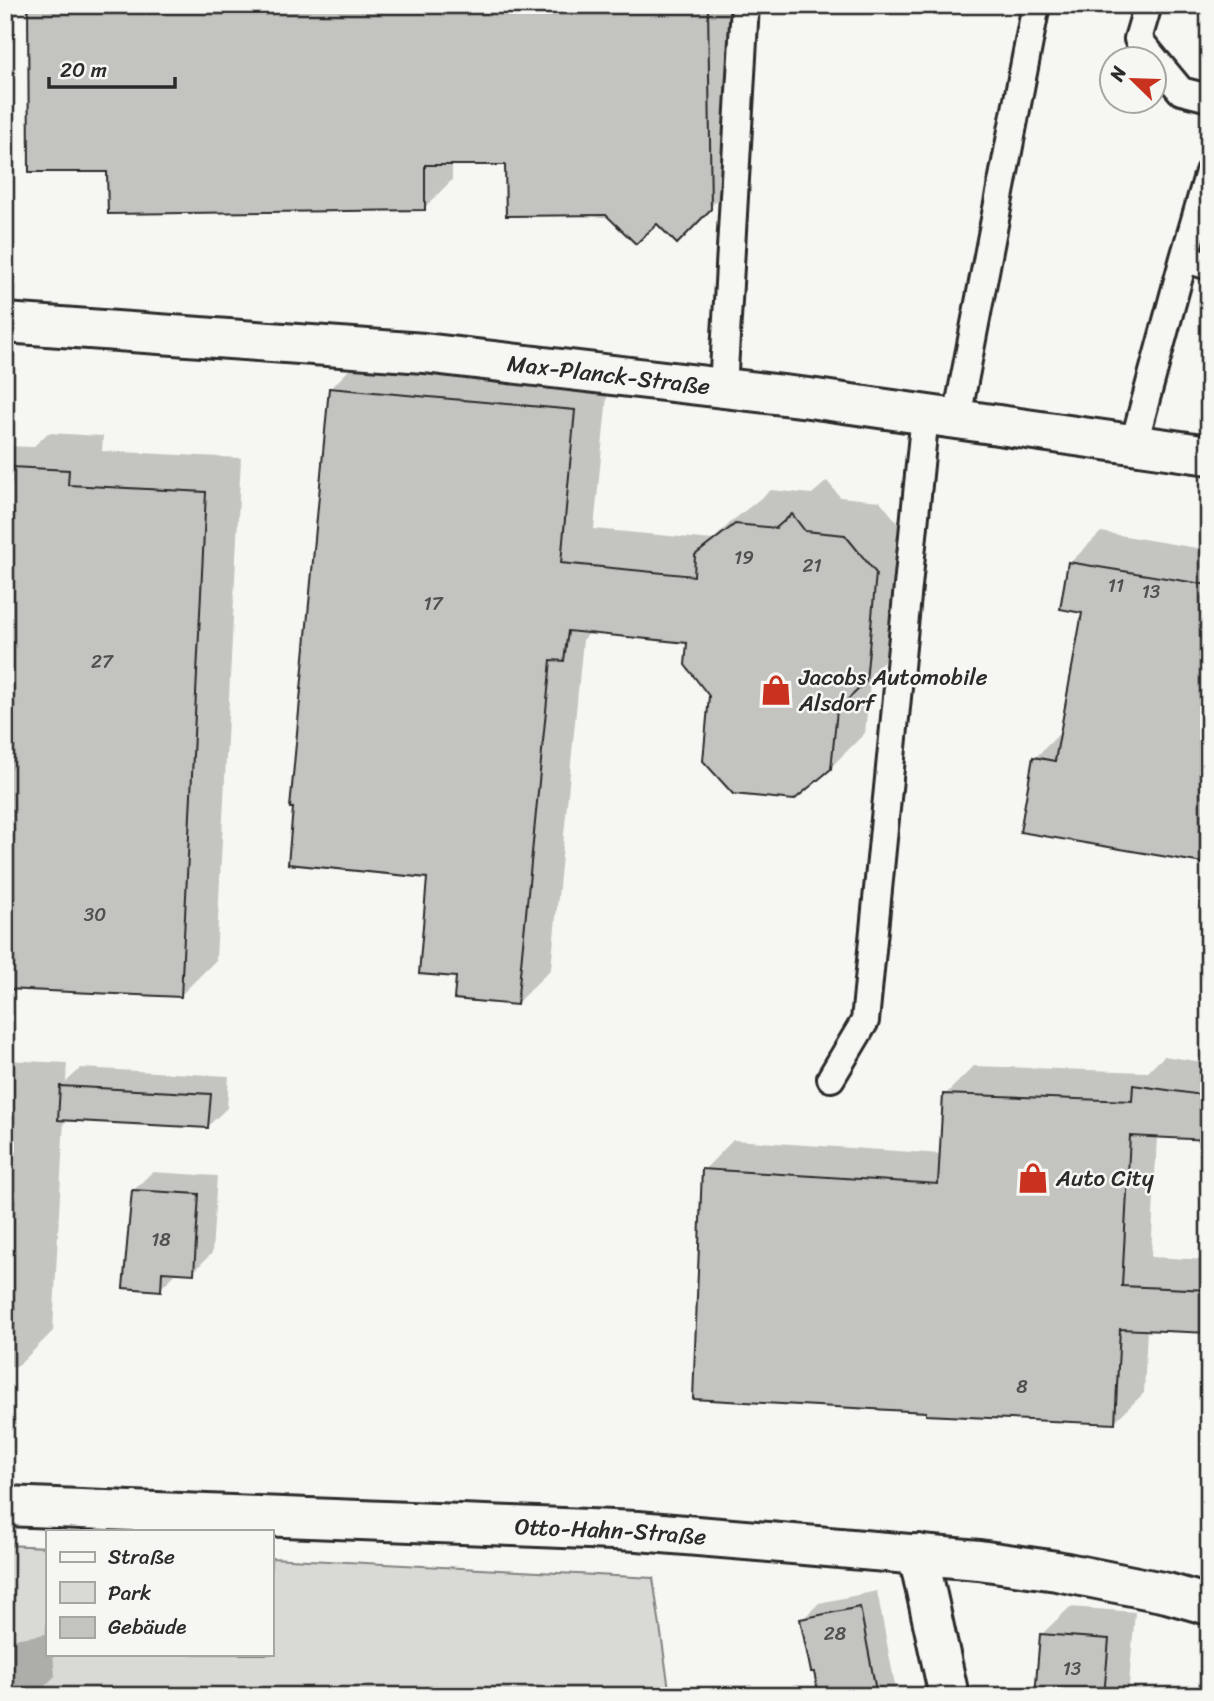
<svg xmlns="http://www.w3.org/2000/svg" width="1214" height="1701" font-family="Sriracha,sans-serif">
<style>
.green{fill:#d9d9d5;stroke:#828280;stroke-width:2}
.shadow{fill:#0003}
.building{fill:#c3c3c0;stroke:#2b2b2b;stroke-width:2}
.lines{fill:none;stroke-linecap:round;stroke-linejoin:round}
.service-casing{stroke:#2b2b2b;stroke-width:32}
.minor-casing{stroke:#2b2b2b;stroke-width:44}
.tertiary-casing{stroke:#2b2b2b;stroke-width:44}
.service{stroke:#f6f6f2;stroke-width:26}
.minor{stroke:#f6f6f2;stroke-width:38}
.tertiary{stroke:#f6f6f2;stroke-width:38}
.labels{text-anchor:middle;stroke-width:5;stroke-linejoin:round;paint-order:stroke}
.number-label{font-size:19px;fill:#515150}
.street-label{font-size:23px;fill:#2b2b2b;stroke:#f6f6f2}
.poi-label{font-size:23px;fill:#2b2b2b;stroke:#f6f6f2;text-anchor:start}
</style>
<rect width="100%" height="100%" fill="#f6f6f2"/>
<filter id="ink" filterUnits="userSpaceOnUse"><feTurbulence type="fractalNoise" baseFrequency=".0143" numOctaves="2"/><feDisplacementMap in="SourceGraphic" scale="14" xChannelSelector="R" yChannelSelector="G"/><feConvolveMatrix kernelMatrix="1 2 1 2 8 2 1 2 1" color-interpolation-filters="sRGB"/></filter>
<g filter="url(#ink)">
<path class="green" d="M5 1545 47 1547V1654H271V1558L653 1578 670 1696H5Z"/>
<path class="shadow" d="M29 5H735L738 179 677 241 657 222 606 213 506 163H452V180L424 208 109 170Z
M365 354 609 376 594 529 713 540 732 521 771 490 812 494 827 481 840 497 880 501 910 538 900 645 871 674 865 733 830 768 711 695 689 641 591 632 583 640 551 969 517 1003 457 976 429 876 330 389Z
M48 433 103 436 102 451 241 458 216 960 181 995 5 988V446L33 447Z
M1101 532 1209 550V902L1201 900 1208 862 1035 758 1063 730 1084 611 1070 563Z
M1164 1056 1209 1063V1138L1157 1136 1151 1257 1209 1260V1331L1147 1329 1144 1393 1114 1422 704 1170 733 1140 942 1154 945 1095 974 1066 1148 1072Z
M5 1060 67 1063 66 1082 81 1068 229 1076 227 1108 208 1126 64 1118 53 1331 18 1366H5Z
M152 1172 217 1176 212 1253 193 1272 178 1271 160 1289 133 1191Z
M877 1591 897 1696H818L802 1620 819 1603Z
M1070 1607 1135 1612 1128 1696H1037L1042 1634Z
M47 1634V1654H53L55 1676 37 1694 5 1696V1640Z"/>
<path class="building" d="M28 5H708L711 209 677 244 657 224 636 244 606 215 506 216 505 165H425V210L108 214 107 172H29Z
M329 388 575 410 561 563 694 576 695 555 735 524 776 528 792 514 805 531 845 535 876 573 866 682 837 710 831 769 794 800 733 794 703 761 709 696 685 665 687 643 568 631 564 661 551 660 517 1005 454 999 456 977 419 974 427 878 288 864 293 808H290Z
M11 467 69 470 68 485 206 492 181 997 5 989V482H11Z
M1068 562 1209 585V864L1020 832 1033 757 1055 761 1082 613 1060 609Z
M1133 1085 1209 1096V1140L1130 1136 1122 1286 1209 1290V1333L1120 1329 1115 1424 926 1415V1412L693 1399 702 1169 938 1184 943 1094 1132 1101Z
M60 1086 211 1094 208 1128 58 1120Z
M132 1190 199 1194 194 1274 162 1272 161 1291 123 1288Z
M860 1607 877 1696H819L814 1672H811L800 1619Z
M1040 1634 1109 1639 1104 1696H1035Z"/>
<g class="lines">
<defs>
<path id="service" d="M1148 5 1138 39 1181 91 1209 98
M1184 258 1209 172
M723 388 745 5
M957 418 1036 5
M1134 443 1184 258 1209 266
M831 1078 865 1021 925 414"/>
<g id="minor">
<path id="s1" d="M5 1506 638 1531 793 1544 979 1560 1057 1571 1167 1593 1209 1605"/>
<path d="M918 1554 949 1696"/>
</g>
<g id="tertiary">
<path id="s2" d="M5 323 424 353 809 398 1209 455"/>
</g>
</defs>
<use href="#service" class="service-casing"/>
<use href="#minor" class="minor-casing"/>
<use href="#tertiary" class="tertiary-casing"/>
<use href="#service" class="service"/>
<use href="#minor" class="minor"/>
<use href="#tertiary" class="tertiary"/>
</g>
</g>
<defs>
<symbol id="shop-bare" viewBox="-9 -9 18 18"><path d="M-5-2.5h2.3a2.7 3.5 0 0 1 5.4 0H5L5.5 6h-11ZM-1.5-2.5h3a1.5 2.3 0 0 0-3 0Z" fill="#c8321e" stroke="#f6f6f2" stroke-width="2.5" paint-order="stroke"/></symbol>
</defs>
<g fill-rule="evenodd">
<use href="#shop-bare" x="754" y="668" width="44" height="44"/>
<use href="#shop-bare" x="1011" y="1156" width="44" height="44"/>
</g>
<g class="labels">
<g class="number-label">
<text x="744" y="564">19</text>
<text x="812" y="572">21</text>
<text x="1116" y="592">11</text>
<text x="1151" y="598">13</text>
<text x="433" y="610">17</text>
<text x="102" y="668">27</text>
<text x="95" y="921">30</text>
<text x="161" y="1246">18</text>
<text x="1022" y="1393">8</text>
<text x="835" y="1640">28</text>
<text x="1072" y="1675">13</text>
</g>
<g class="street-label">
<text dy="8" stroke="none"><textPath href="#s2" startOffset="606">Max-Planck-Straße</textPath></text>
<text dy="8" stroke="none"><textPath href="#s1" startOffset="606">Otto-Hahn-Straße</textPath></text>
</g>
<g class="poi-label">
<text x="799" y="685">Jacobs Automobile<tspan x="799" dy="26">Alsdorf</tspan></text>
<text x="1056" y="1186">Auto City</text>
</g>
</g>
<rect width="1214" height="1701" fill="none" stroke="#f6f6f2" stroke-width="28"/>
<rect x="14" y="14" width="1186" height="1673" fill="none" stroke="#2b2b2b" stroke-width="2.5" filter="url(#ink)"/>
<rect x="46" y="1530" width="228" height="126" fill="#f6f6f2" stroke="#a5a5a2" stroke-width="2"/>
<rect x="60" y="1552" width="35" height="10" fill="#f6f6f2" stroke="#a5a5a2" stroke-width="2"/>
<text x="108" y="1564" font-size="21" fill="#2b2b2b">Straße</text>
<rect x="60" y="1582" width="35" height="21" fill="#d9d9d5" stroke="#a5a5a2" stroke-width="2"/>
<text x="108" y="1600" font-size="21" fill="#2b2b2b">Park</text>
<rect x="60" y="1617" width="35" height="21" fill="#c3c3c0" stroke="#a5a5a2" stroke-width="2"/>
<text x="108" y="1634" font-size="21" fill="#2b2b2b">Gebäude</text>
<g transform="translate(1133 80) rotate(293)"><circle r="33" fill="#f6f6f2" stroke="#a5a5a2" stroke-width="2"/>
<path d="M0-5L12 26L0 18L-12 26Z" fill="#c8321e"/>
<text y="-10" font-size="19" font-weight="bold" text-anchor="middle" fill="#2b2b2b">N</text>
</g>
<path d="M49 77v10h126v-10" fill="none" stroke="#2b2b2b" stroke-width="3.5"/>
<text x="60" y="77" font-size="21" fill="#2b2b2b" stroke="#f6f6f2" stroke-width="5" paint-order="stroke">20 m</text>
</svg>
